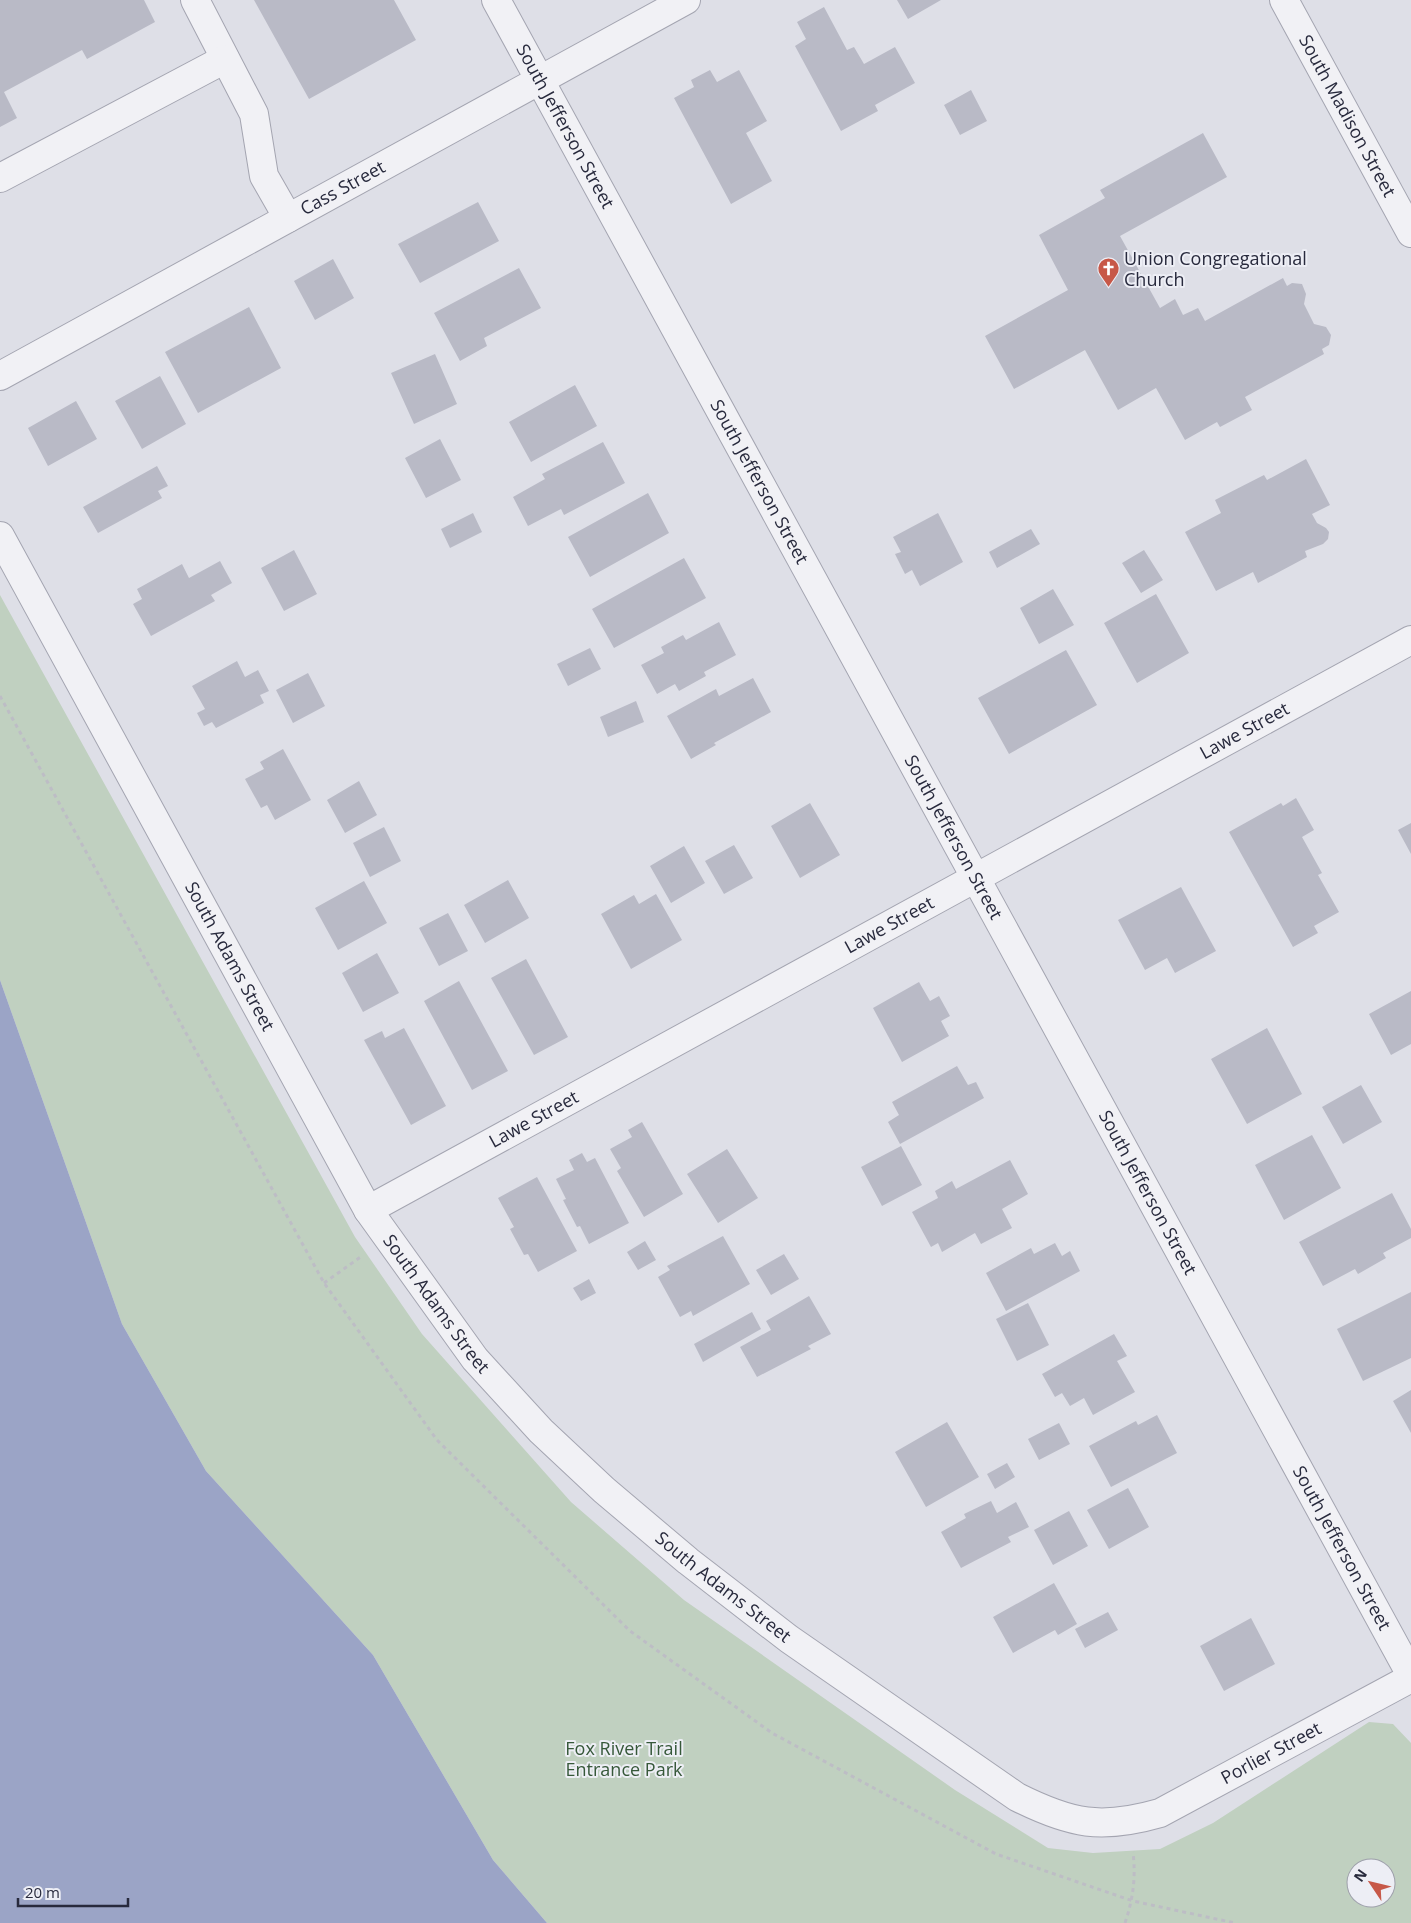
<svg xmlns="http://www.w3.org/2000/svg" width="1411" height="1923" font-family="'Open Sans',sans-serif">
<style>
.green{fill:#c0d0c0;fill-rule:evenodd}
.water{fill:#9ba4c6}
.building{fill:#b9bac6}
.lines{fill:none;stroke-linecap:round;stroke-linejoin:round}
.minor-casing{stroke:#a4a5b1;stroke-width:30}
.path{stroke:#bdbdc5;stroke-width:3;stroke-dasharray:4 4;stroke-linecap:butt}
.minor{stroke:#f1f1f5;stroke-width:28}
.labels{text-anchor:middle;stroke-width:4;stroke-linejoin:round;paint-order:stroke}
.street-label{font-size:18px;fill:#282a3d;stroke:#edeef5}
.poi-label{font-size:18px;fill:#282a3d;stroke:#edeef5;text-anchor:start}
.park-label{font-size:18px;fill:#365839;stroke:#edeef5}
</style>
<rect width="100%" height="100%" fill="#dedfe7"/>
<path class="green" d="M0 595 355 1237 422 1334 571 1502 684 1600 955 1790 1048 1848 1093 1853 1160 1849 1213 1823 1369 1722 1393 1724 1411 1743V1923H547L493 1860 373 1655 206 1471 122 1324 0 980ZM1356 1868H1386V1898H1356Z"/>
<path class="water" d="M0 980 122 1324 206 1471 373 1655 493 1860 547 1923H0Z"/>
<path class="building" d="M0 0H144L155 22 87 59 82 50 4 92 17 118 0 127Z
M254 0H394L416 40 309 99Z
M897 0H941L908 19Z
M824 7 847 50 854 47 864 64 895 47 915 83 875 105 878 111 841 131 795 46 806 39 797 22Z
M710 70 717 82 739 70 767 121 746 133 772 181 731 204 674 98 694 87 691 80Z
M971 90 987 121 960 135 944 105Z
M1203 133 1227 177 1120 236 1160 308 1175 299 1183 315 1198 308 1205 321 1283 278 1287 286 1292 283 1302 284 1306 294 1304 304 1314 324 1326 327 1331 335 1329 345 1322 349 1324 354 1245 397 1252 410 1220 427 1217 422 1185 440 1156 388 1118 410 1085 350 1014 389 985 336 1068 290 1039 235 1105 198 1100 190Z
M478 202 499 241 420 283 398 244Z
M333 259 354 298 315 320 294 281Z
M519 268 541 308 484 338 487 346 460 361 434 313Z
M249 307 281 368 198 413 165 352Z
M435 354 457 404 414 424 391 373Z
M160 376 186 424 142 449 115 401Z
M575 385 597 426 531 462 509 422Z
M76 401 97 439 48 466 28 428Z
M440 439 461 480 426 498 405 458Z
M603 442 625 483 564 515 561 509 528 526 513 497 545 479 542 474Z
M1306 459 1330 505 1312 514 1317 523 1326 528 1329 532 1328 539 1323 544 1305 551 1307 557 1258 583 1253 572 1216 591 1185 532 1221 513 1215 500 1264 475 1267 480Z
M157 466 168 486 158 491 162 498 98 533 83 507Z
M648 493 669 533 590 577 568 537Z
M473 513 482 532 450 548 441 529Z
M938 513 963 562 920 586 912 570 905 574 895 554 901 552 893 537Z
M1031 529 1040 544 997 568 989 552Z
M294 550 317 594 284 611 261 568Z
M1144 550 1163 580 1141 593 1122 563Z
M684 558 706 598 614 648 592 609Z
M220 561 232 583 211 595 215 601 151 636 133 604 142 599 137 589 182 564 189 578Z
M1053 589 1074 625 1039 644 1020 608Z
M1156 594 1189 653 1137 683 1104 623Z
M719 622 736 655 704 672 706 676 679 691 675 684 657 694 641 665 664 653 661 647 683 635 686 640Z
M590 648 601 669 568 686 557 664Z
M1066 650 1097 705 1009 754 978 698Z
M237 661 245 677 258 670 269 691 260 695 264 703 216 728 212 722 204 726 197 713 205 709 192 686Z
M308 673 325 706 293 723 276 690Z
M753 678 771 712 714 743 716 745 691 759 667 716 716 689 719 696Z
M636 701 644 722 608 737 600 717Z
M283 749 311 800 275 820 267 805 261 808 245 779 264 769 260 762Z
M359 781 377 815 345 833 327 800Z
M1296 798 1314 830 1302 837 1322 873 1318 875 1339 912 1314 926 1318 933 1293 947 1229 832 1281 803 1283 806Z
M810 803 840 855 800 878 771 826Z
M1411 823V854L1398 830Z
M384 827 401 861 370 877 353 843Z
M734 845 753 878 724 894 705 861Z
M684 846 705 883 671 903 650 866Z
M508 880 529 918 485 943 464 905Z
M364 881 387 923 338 950 315 908Z
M1181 887 1216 951 1175 973 1167 958 1145 970 1118 920Z
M656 894 682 940 631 969 601 914 634 895 639 904Z
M448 913 468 951 439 966 419 928Z
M377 953 399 993 363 1012 342 973Z
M526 959 568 1037 534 1055 491 978Z
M459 981 508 1071 472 1090 424 1001Z
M919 982 930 1001 939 996 950 1016 941 1021 949 1036 902 1062 873 1008Z
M1411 991V1044L1391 1055 1369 1014Z
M404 1028 446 1106 411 1125 364 1040 382 1031 385 1038Z
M1267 1028 1302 1094 1247 1124 1211 1059Z
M957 1066 968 1085 976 1082 984 1098 900 1144 888 1122 899 1115 892 1102Z
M1361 1085 1382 1122 1343 1144 1322 1107Z
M642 1122 683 1194 644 1217 617 1171 621 1168 610 1149 632 1137 628 1130Z
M1312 1135 1341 1188 1284 1220 1255 1165Z
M901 1146 922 1185 882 1206 861 1167Z
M727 1149 758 1198 718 1223 687 1174Z
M582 1153 587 1162 595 1158 629 1223 589 1244 580 1226 577 1227 563 1200 566 1199 556 1179 574 1170 569 1160Z
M1010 1160 1028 1194 1002 1209 1012 1228 981 1244 975 1233 942 1252 938 1243 931 1247 912 1212 938 1198 935 1191 952 1181 956 1189Z
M537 1177 577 1251 538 1272 528 1254 524 1255 510 1229 514 1227 498 1198Z
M1392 1193 1411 1229V1238L1383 1253 1386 1258 1358 1274 1355 1269 1323 1286 1299 1242Z
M723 1236 750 1284 693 1316 691 1311 680 1317 658 1277 670 1270 667 1266Z
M645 1241 656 1260 638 1270 627 1252Z
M1055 1243 1062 1256 1070 1251 1080 1271 1006 1311 986 1273 1031 1248 1034 1254Z
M784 1254 799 1279 771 1295 756 1270Z
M589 1279 596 1293 581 1301 573 1288Z
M1411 1292V1358L1363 1381 1337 1329Z
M809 1296 831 1334 808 1346 811 1349 757 1377 740 1347 771 1330 766 1321Z
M1028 1303 1049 1345 1017 1361 996 1319Z
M752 1312 761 1329 703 1362 694 1344Z
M1114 1334 1127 1356 1117 1361 1135 1392 1093 1415 1084 1398 1070 1406 1062 1393 1055 1397 1042 1374Z
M1411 1390V1433L1393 1401Z
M1157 1415 1177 1453 1111 1487 1089 1446 1136 1421 1138 1425Z
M947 1422 979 1477 926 1507 895 1452Z
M1059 1423 1070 1444 1039 1460 1028 1439Z
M1007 1463 1015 1477 995 1489 987 1474Z
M1128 1488 1149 1527 1109 1549 1087 1510Z
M991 1501 997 1513 1016 1502 1029 1527 1008 1537 1011 1542 961 1568 941 1532 966 1518 964 1514Z
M1069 1511 1088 1546 1053 1565 1034 1530Z
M1054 1583 1077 1624 1058 1635 1055 1630 1013 1653 993 1617Z
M1108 1612 1118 1630 1085 1648 1075 1629Z
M1251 1618 1275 1664 1224 1691 1200 1646Z"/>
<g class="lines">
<defs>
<g id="minor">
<path d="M195 0 254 114 264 176 288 218"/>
<path id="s1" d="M496 0 1411 1675"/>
<path id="s2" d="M1284 0 1411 233"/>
<path d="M0 178 225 59"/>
<path id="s3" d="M0 376 686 0"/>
<path id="s4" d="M0 536 368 1210 475 1359 541 1431 604 1490 688 1561 789 1639 1017 1797C1071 1824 1101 1830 1160 1813L1411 1678"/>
<path id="s5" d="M368 1210 1411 640"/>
</g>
</defs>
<use href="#minor" class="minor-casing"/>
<path class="path" d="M0 696 324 1283 437 1440 630 1631 772 1733 996 1854 1133 1901 1235 1923
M324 1283 362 1256
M1125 1923C1133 1899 1136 1878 1133 1852"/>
<use href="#minor" class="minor"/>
</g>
<defs>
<symbol id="church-pin" viewBox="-11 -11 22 30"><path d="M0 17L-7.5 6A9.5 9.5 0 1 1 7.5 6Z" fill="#c75848" stroke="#edeef5"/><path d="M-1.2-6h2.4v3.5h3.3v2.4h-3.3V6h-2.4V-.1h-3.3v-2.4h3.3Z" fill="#fff"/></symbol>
</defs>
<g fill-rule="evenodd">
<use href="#church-pin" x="1096" y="256" width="25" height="34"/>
</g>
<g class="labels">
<g class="street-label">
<text dy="6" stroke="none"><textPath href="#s2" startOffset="132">South Madison Street</textPath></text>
<text dy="6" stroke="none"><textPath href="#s1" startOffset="144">South Jefferson Street</textPath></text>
<text dy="6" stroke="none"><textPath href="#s3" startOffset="391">Cass Street</textPath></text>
<text dy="6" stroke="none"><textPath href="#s1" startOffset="549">South Jefferson Street</textPath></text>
<text dy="6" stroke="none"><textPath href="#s5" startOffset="999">Lawe Street</textPath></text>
<text dy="6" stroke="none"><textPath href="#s1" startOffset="954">South Jefferson Street</textPath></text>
<text dy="6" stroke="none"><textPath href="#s5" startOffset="594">Lawe Street</textPath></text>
<text dy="6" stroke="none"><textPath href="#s4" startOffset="479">South Adams Street</textPath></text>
<text dy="6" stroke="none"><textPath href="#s5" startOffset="189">Lawe Street</textPath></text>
<text dy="6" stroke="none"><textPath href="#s1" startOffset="1359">South Jefferson Street</textPath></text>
<text dy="6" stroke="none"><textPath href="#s4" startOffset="884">South Adams Street</textPath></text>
<text dy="6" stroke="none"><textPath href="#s1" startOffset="1764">South Jefferson Street</textPath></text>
<text dy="6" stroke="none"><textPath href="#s4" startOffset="1289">South Adams Street</textPath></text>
<text dy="6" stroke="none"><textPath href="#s4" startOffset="1925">Porlier Street</textPath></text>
</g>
<g class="poi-label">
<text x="1124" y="265">Union Congregational<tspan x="1124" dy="21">Church</tspan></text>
</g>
<g class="park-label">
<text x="624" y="1755">Fox River Trail<tspan x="624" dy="21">Entrance Park</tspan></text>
</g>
</g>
<g transform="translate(1371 1883) rotate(305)"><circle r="24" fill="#edeef5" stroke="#9ea0ab"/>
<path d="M0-4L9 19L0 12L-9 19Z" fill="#c75848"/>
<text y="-8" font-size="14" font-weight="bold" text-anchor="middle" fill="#282a3d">N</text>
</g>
<path d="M18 1898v8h110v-8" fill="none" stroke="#282a3d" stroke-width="2.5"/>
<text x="25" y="1898" font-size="15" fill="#282a3d" stroke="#edeef5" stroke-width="4" paint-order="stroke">20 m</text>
</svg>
